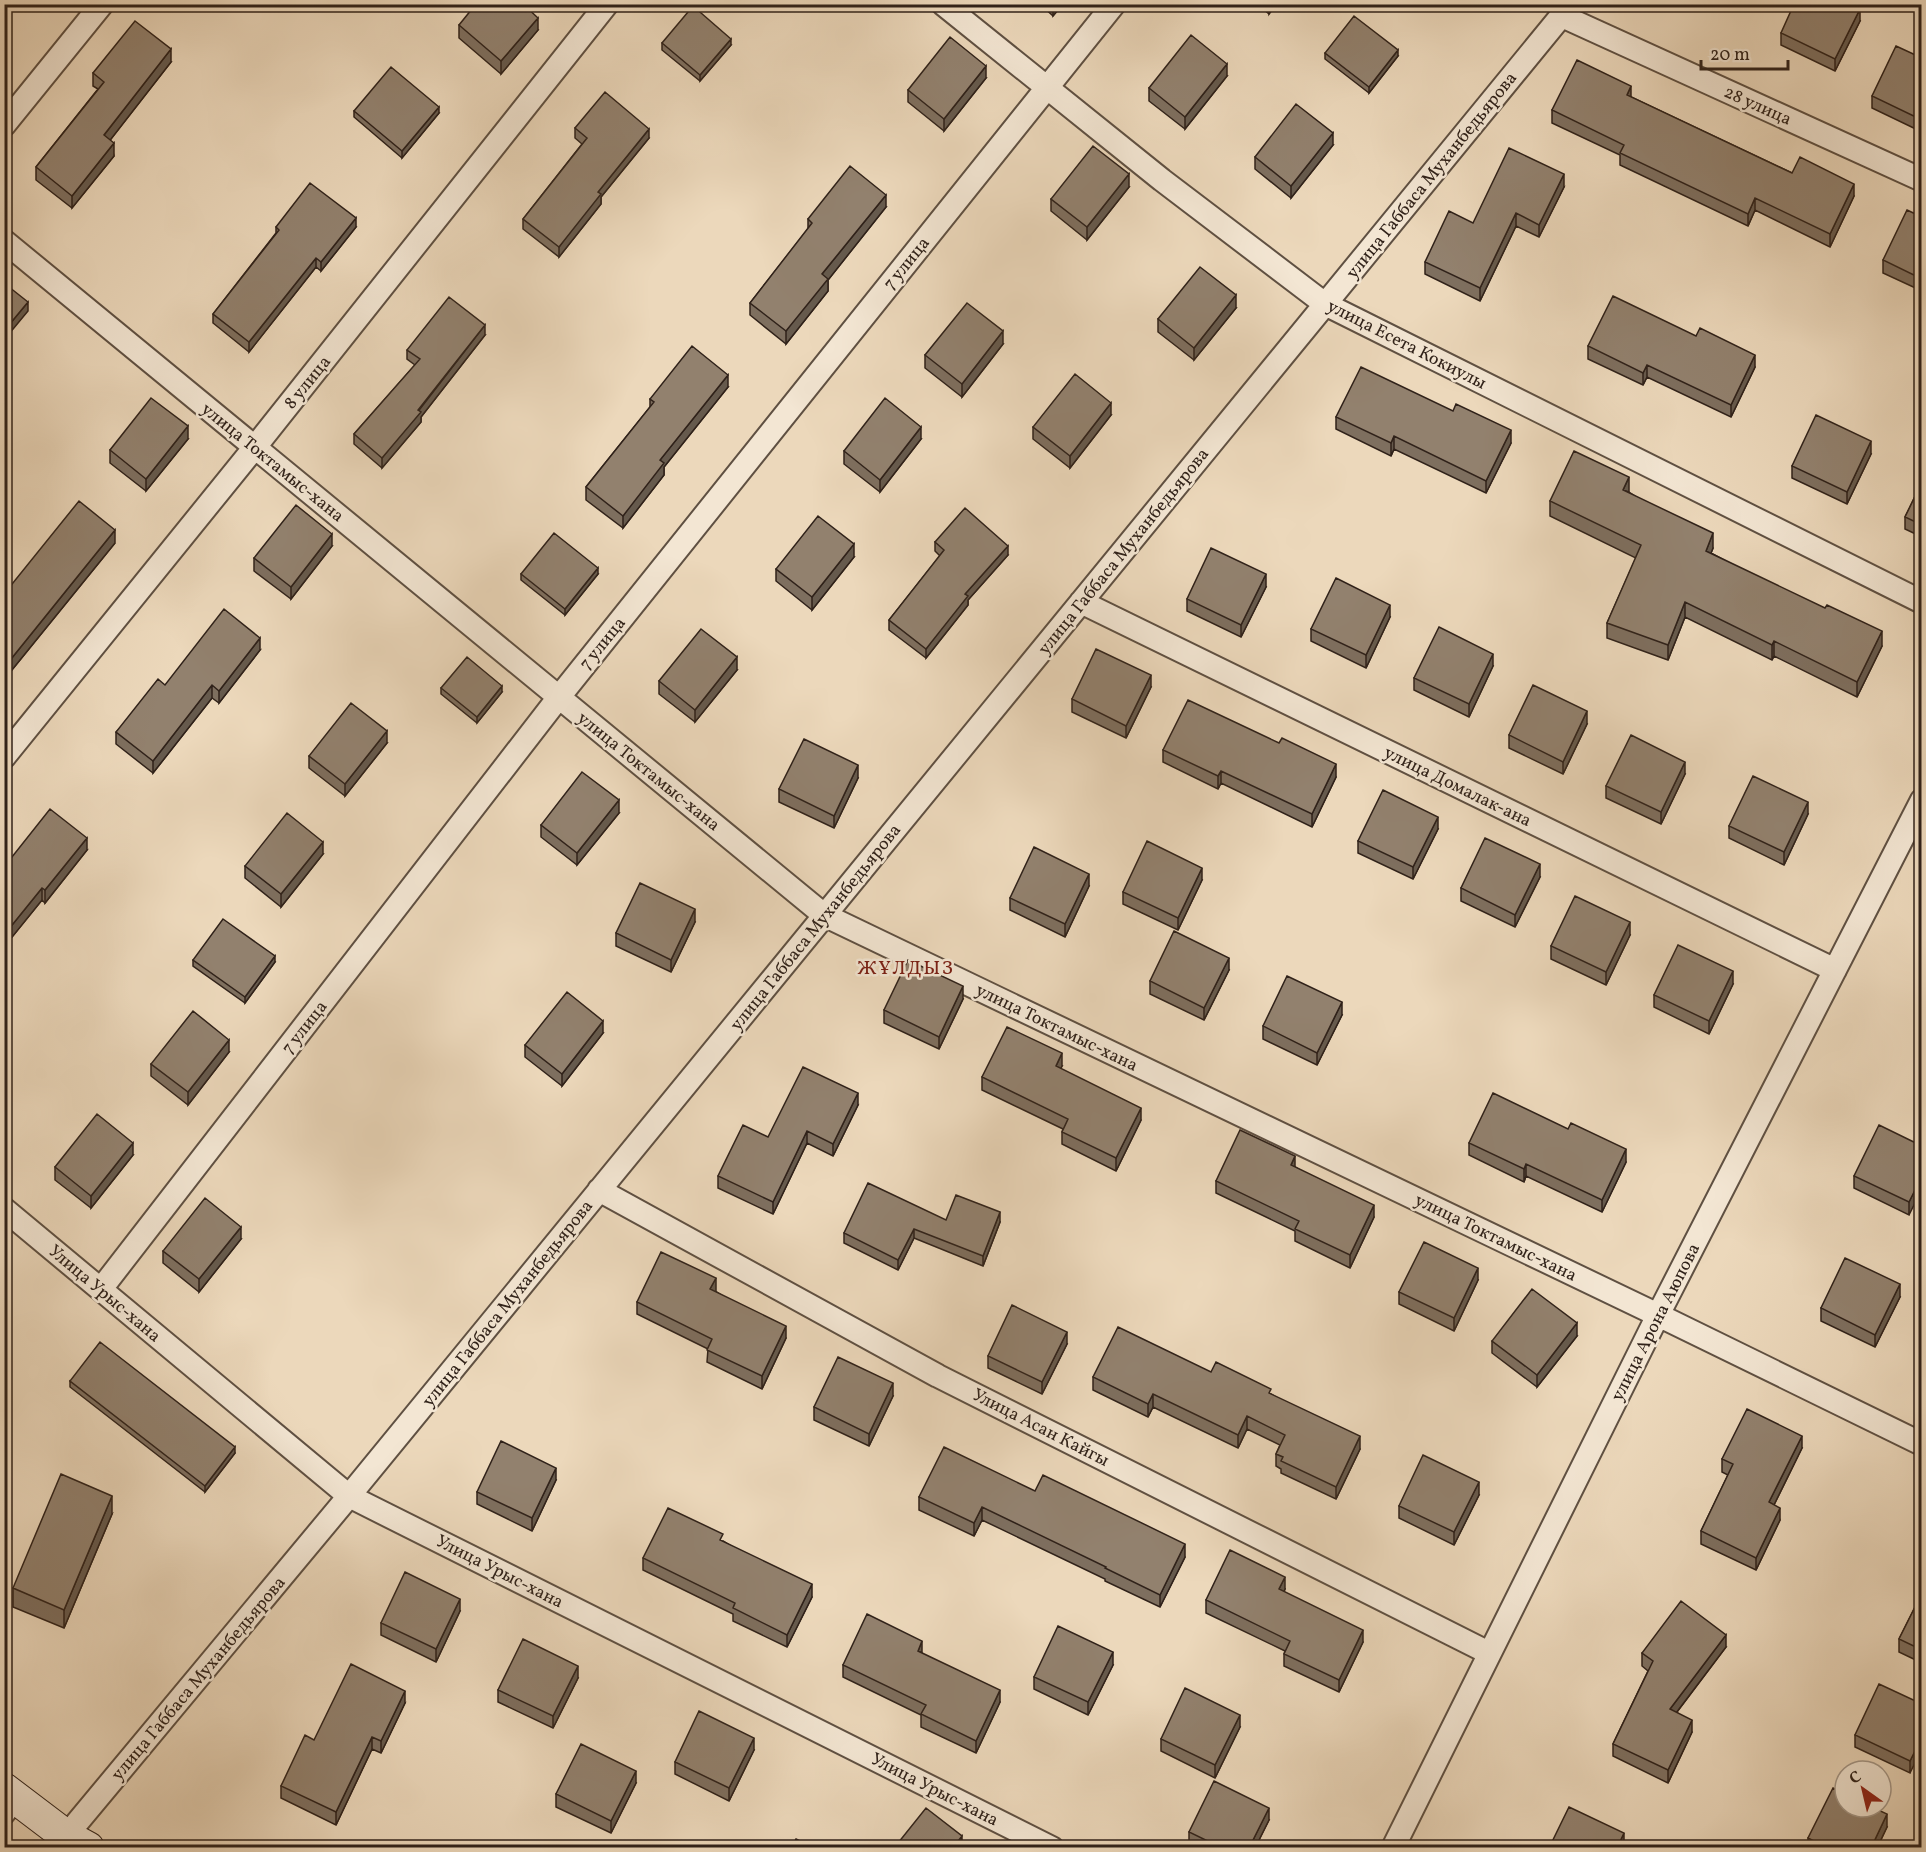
<svg xmlns="http://www.w3.org/2000/svg" width="1926" height="1852" font-family="Vollkorn,serif">
<style>
.lines{fill:none;stroke-linecap:round;stroke-linejoin:round}
.lane-casing{stroke:#5f5042;stroke-width:14}
.street-casing{stroke:#5f5042;stroke-width:26}
.secondary-casing{stroke:#30221a;stroke-width:34}
.lane{stroke:#f3e6d3;stroke-width:10}
.street{stroke:#f3e6d3;stroke-width:22}
.secondary{stroke:#f3e6d3;stroke-width:32}
.wall{fill:#7e6f5f;stroke:#30221a;stroke-width:1.5}
.shaded-wall{fill:#665a4d;stroke:#30221a;stroke-width:1.5}
.building{fill:#92816e;stroke:#30221a;stroke-width:1.5}
.labels{text-anchor:middle;stroke-width:5;stroke-linejoin:round;paint-order:stroke}
.street-label{font-size:18px;fill:#30221a;stroke:#f3e6d3}
.neighbourhood-label{font-size:20px;letter-spacing:1.5px;fill:#7a1f14;stroke:#f3e6d3}
</style>
<rect width="100%" height="100%" fill="#ecd8bb"/>
<filter id="stains"><feTurbulence type="fractalNoise" baseFrequency=".00333" numOctaves="4"/><feColorMatrix values="0 0 0 0 .2 0 0 0 0 .09 0 0 0 0 .02 0 0 0 .5 -.17"/></filter>
<radialGradient id="worn" r=".72"><stop offset=".6" stop-color="#630" stop-opacity="0"/><stop offset="1" stop-color="#630" stop-opacity=".3"/></radialGradient>
<g class="lines">
<defs>
<path id="lane" d="M4 1822 19 1804"/>
<path id="street" d="M943 4 1162 180 1325 304 1922 602
M1562 16 1922 180
M4 125 102 4
M4 241 824 915 1658 1315 1922 1444
M1081 602 1835 970
M4 757 255 447 607 4
M599 1190 938 1376 1489 1653
M4 1209 349 1496 1052 1848
M101 1289 559 697 1114 4
M66 1836 349 1496 1571 4
M1393 1848 1658 1315 1922 800"/>
<path id="secondary" d="M4 1789 66 1836 88 1848"/>
</defs>
<use href="#lane" class="lane-casing"/>
<use href="#street" class="street-casing"/>
<use href="#secondary" class="secondary-casing"/>
<use href="#lane" class="lane"/>
<use href="#street" class="street"/>
<use href="#secondary" class="secondary"/>
</g>
<path class="wall" d="M1040 4H1063L1053 16Z
M1257 4H1276L1269 14Z
M1860 21 1835 71 1781 45V33Z
M459 25 538 30 501 74 459 38Z
M662 43 731 45 700 81 662 50Z
M1325 53 1398 56 1369 93 1325 59Z
M1922 58V132L1872 108V96Z
M171 62 110 140 114 156 72 208 36 180V167L98 89 93 86V73Z
M1227 76 1185 129 1149 101V88Z
M986 78 944 131 908 102V90Z
M1631 97 1792 173 1854 196 1830 247 1755 210 1748 226 1620 165V155L1552 123V110Z
M354 111 439 113 402 158 354 117Z
M575 128 649 138 601 197V204L559 257 523 229V219L582 144 575 138Z
M1333 145 1291 198 1255 169V157Z
M1129 187 1087 240 1051 211V199Z
M1564 187 1539 237 1516 226 1480 301 1425 274V262L1473 223Z
M886 207 828 280V291L786 344 750 315V303L808 229V219Z
M1922 217V291L1883 273V260Z
M276 227H356L321 271 316 267 249 352 213 323V314L276 233Z
M1236 308 1194 360 1158 332V319Z
M485 335 421 417V422L382 468 354 444V434L415 365 407 359V350Z
M1003 344 962 397 925 368V355Z
M1588 346 1755 367 1731 417 1647 377 1643 385 1588 359Z
M728 387 664 467V475L623 528 586 500V487L650 407V399Z
M1111 415 1070 468 1033 439V427Z
M1336 417 1511 443 1486 493 1394 449 1391 456 1336 429Z
M188 439 146 491 110 463V450Z
M921 439 880 492 844 464V451Z
M1871 454 1847 504 1792 478V466Z
M1922 482V537L1905 529V517Z
M1629 492 1713 548 1711 553 1882 646 1857 697 1774 656 1772 660 1685 617 1668 660 1607 638V623L1636 558 1550 516V501Z
M935 542 1008 555 968 600V605L926 658 889 630V620L940 556 935 551Z
M115 543 7 676 4 675V594Z
M332 546 291 599 254 571V558Z
M854 557 812 610 776 581V569Z
M521 574H598L565 615 521 580Z
M1266 587 1241 637 1187 611V599Z
M1390 617 1366 668 1311 641V629Z
M260 650 219 703 212 698 153 773 116 744V732L165 685Z
M1493 666 1469 717 1414 690V678Z
M737 670 695 722 659 694V681Z
M1151 687 1126 738 1072 712V699Z
M441 688 502 692 477 723 441 694Z
M1587 724 1563 774 1509 748V735Z
M387 743 345 796 309 768V756Z
M1163 750 1336 777 1312 827 1221 783 1218 789 1163 762Z
M1685 774 1661 824 1606 798V786Z
M858 778 834 828 779 802V789Z
M619 813 577 865 541 837V825Z
M1808 814 1784 865 1729 838V826Z
M1438 829 1413 879 1358 853V841Z
M87 850 45 903 42 900 4 947V867Z
M323 854 281 907 245 878V866Z
M1540 877 1515 927 1461 901V888Z
M1202 880 1178 930 1123 904V892Z
M1089 886 1065 937 1010 910V898Z
M695 922 671 972 616 946V933Z
M1630 935 1606 985 1551 959V946Z
M193 960 275 962 245 1003 193 966Z
M1229 970 1204 1020 1150 994V981Z
M1733 984 1709 1034 1654 1007V995Z
M963 999 939 1049 884 1023V1010Z
M1342 1015 1317 1065 1263 1039V1026Z
M603 1033 562 1086 525 1057V1045Z
M229 1052 188 1105 151 1076V1064Z
M1062 1066 1060 1069 1141 1120 1116 1171 1062 1144V1132L1063 1129 982 1090V1077Z
M858 1105 833 1156 807 1143 773 1214 718 1188V1176L768 1137Z
M1469 1143 1626 1162 1602 1212 1526 1176 1524 1182 1469 1155Z
M1922 1146 1909 1215 1854 1188V1176Z
M133 1155 91 1208 55 1180V1167Z
M1295 1167 1374 1217 1350 1268 1295 1241V1231L1216 1193V1181Z
M946 1220 1000 1222 983 1266 914 1238 898 1270 844 1243V1233Z
M241 1239 199 1292 163 1263V1251Z
M1478 1280 1454 1331 1399 1304V1292Z
M715 1291 786 1338 762 1389 707 1362 708 1349 637 1314V1302L716 1291Z
M1900 1297 1875 1347 1821 1321V1308Z
M1577 1336 1537 1387 1492 1353V1341Z
M1067 1344 1042 1394 988 1368V1356Z
M1211 1372 1271 1394 1360 1449 1336 1499 1281 1473V1469L1276 1466V1454L1280 1445 1247 1429 1238 1448 1153 1407 1148 1417 1093 1390V1377Z
M70 1381 235 1453 205 1492 70 1387Z
M893 1396 869 1446 814 1420V1407Z
M1802 1448 1774 1505 1780 1520 1756 1570 1701 1544V1531L1728 1475 1722 1472V1459Z
M556 1480 532 1531 477 1504V1492Z
M1035 1491 1185 1557 1160 1607 1105 1581V1579L982 1520 974 1536 919 1510V1497Z
M1479 1495 1454 1545 1399 1518V1506Z
M112 1514 64 1628 13 1607V1588Z
M723 1541 812 1597 787 1647 733 1621V1614L643 1570V1558Z
M1285 1589 1284 1592 1363 1642 1339 1692 1284 1666V1654L1285 1651 1206 1613V1600Z
M1922 1593V1663L1899 1652V1639Z
M460 1611 436 1662 381 1635V1623Z
M1726 1647 1677 1712 1692 1732 1668 1783 1613 1756V1744L1648 1671 1642 1666V1653Z
M843 1665 1000 1702 976 1753 921 1727V1715L843 1677Z
M1113 1665 1088 1715 1034 1689V1677Z
M578 1678 553 1728 498 1702V1690Z
M405 1703 381 1753 372 1749 336 1825 281 1798V1786L314 1740Z
M1922 1704 1910 1773 1855 1747V1735Z
M1240 1727 1215 1778 1161 1751V1739Z
M754 1750 729 1801 675 1774V1762Z
M636 1783 611 1833 556 1807V1794Z
M1269 1820 1255 1848H1196L1189 1844V1832Z
M1887 1827 1877 1848H1808V1838Z"/>
<path class="shaded-wall" d="M1053 4H1063L1053 16Z
M1269 4H1276L1269 14Z
M1860 9V21L1835 71V59Z
M538 18V30L501 74V61Z
M731 39V45L700 81V75Z
M171 49V62L104 148V135Z
M1398 50V56L1369 93V87Z
M1227 64V76L1185 129V117Z
M986 66V78L944 131V119Z
M1631 86V99L1627 95Z
M439 107V113L402 158V151Z
M649 129V138L601 197V204L559 257V247L598 192Z
M1333 133V145L1291 198V186Z
M114 143V156L72 208V196Z
M1129 174V187L1087 240V227Z
M1564 174V187L1539 237V225Z
M1854 184V196L1830 247V234Z
M886 195V207L828 280V291L786 344V331L822 274Z
M1755 198V210L1748 226V214Z
M1516 213V226L1480 301V288Z
M356 218V227L321 271V262Z
M316 258V267L249 352V342Z
M1236 295V308L1194 360V348Z
M28 302V311L4 340V331Z
M485 325V335L421 417V422L382 468V458Z
M1003 331V344L962 397V384Z
M1755 355V367L1731 417V405Z
M1647 365V377L1643 385V373Z
M728 375V387L664 467V475L623 528V516L660 460Z
M1111 403V415L1070 468V456Z
M188 426V439L146 491V479Z
M921 427V439L880 492V480Z
M1511 430V443L1486 493V481Z
M1394 436V449L1391 456V443Z
M1871 441V454L1847 504V492Z
M1629 477V492L1623 490Z
M115 530V543L7 676V664Z
M1713 533V548L1706 566V551Z
M332 534V546L291 599V587Z
M854 544V557L812 610V597Z
M1008 546V555L968 600V605L926 658V649L965 594Z
M598 568V574L565 615V609Z
M1266 574V587L1241 637V625Z
M1685 602V617L1668 660V645Z
M1390 605V617L1366 668V655Z
M1882 631V646L1857 697V682Z
M260 638V650L219 703V691Z
M1774 641V656L1772 660V645Z
M1493 654V666L1469 717V704Z
M737 657V670L695 722V710Z
M1151 675V687L1126 738V726Z
M212 685V698L153 773V761Z
M502 686V692L477 723V717Z
M1587 711V724L1563 774V762Z
M387 731V743L345 796V784Z
M1685 762V774L1661 824V812Z
M1336 764V777L1312 827V814Z
M858 765V778L834 828V816Z
M1221 771V783L1218 789V776Z
M619 800V813L577 865V853Z
M1808 802V814L1784 865V852Z
M1438 817V829L1413 879V867Z
M87 838V850L45 903V890Z
M323 842V854L281 907V894Z
M1540 864V877L1515 927V915Z
M1202 868V880L1178 930V918Z
M1089 874V886L1065 937V924Z
M42 888V900L4 947V935Z
M695 909V922L671 972V960Z
M1630 922V935L1606 985V972Z
M275 956V962L245 1003V997Z
M1229 958V970L1204 1020V1008Z
M1733 971V984L1709 1034V1021Z
M963 986V999L939 1049V1037Z
M1342 1002V1015L1317 1065V1053Z
M603 1021V1033L562 1086V1074Z
M229 1040V1052L188 1105V1092Z
M1062 1053V1066L1056 1079V1066Z
M858 1093V1105L833 1156V1144Z
M1141 1108V1120L1116 1171V1158Z
M807 1131V1143L773 1214V1202Z
M133 1143V1155L91 1208V1196Z
M1626 1149V1162L1602 1212V1200Z
M1295 1156V1169L1291 1165Z
M1526 1164V1176L1524 1182V1169Z
M1922 1176V1189L1909 1215V1202Z
M1374 1205V1217L1350 1268V1255Z
M1000 1212V1222L983 1266V1256Z
M241 1227V1239L199 1292V1279Z
M914 1229V1238L898 1270V1260Z
M1478 1268V1280L1454 1331V1318Z
M716 1278V1291L710 1302V1289Z
M1900 1284V1297L1875 1347V1335Z
M1577 1323V1336L1537 1387V1375Z
M786 1326V1338L762 1389V1376Z
M1067 1332V1344L1042 1394V1382Z
M893 1383V1396L869 1446V1434Z
M1153 1394V1407L1148 1417V1404Z
M1247 1416V1429L1238 1448V1435Z
M1360 1436V1449L1336 1499V1487Z
M1802 1436V1448L1769 1515V1502Z
M235 1447V1453L205 1492V1486Z
M556 1468V1480L532 1531V1518Z
M1479 1482V1495L1454 1545V1532Z
M112 1496V1514L64 1628V1610Z
M982 1507V1520L974 1536V1523Z
M1780 1508V1520L1756 1570V1558Z
M1185 1544V1557L1160 1607V1595Z
M1285 1577V1589L1279 1602V1589Z
M812 1584V1597L787 1647V1635Z
M460 1599V1611L436 1662V1649Z
M1363 1630V1642L1339 1692V1680Z
M1726 1635V1647L1670 1721V1709Z
M922 1641V1653L918 1651Z
M1113 1652V1665L1088 1715V1702Z
M578 1666V1678L553 1728V1716Z
M1000 1690V1702L976 1753V1741Z
M405 1691V1703L381 1753V1741Z
M1240 1715V1727L1215 1778V1765Z
M1692 1720V1732L1668 1783V1770Z
M372 1737V1749L336 1825V1812Z
M1922 1737V1749L1910 1773V1761Z
M754 1738V1750L729 1801V1788Z
M636 1771V1783L611 1833V1821Z
M1269 1808V1820L1255 1848H1249Z
M1887 1814V1827L1877 1848H1871Z
M1624 1833V1846L1623 1848H1617Z
M962 1836V1848H953Z"/>
<path class="building" d="M476 4H523L538 18 501 61 459 25Z
M1794 4H1851L1860 9 1835 59 1781 33Z
M693 6 731 39 700 75 662 43Z
M1354 16 1398 50 1369 87 1325 53Z
M135 21 171 49 104 135 114 143 72 196 36 167 104 82 93 73Z
M1191 35 1227 64 1185 117 1149 88Z
M950 37 986 66 944 119 908 90Z
M1896 46 1922 58V120L1872 96Z
M1577 60 1631 86 1627 95 1792 173 1800 157 1854 184 1830 234 1755 198 1748 214 1620 153 1624 145 1552 110Z
M391 67 439 107 402 151 354 111Z
M605 92 649 129 598 192 601 194 559 247 523 219 587 138 575 128Z
M1296 104 1333 133 1291 186 1255 157Z
M1093 146 1129 174 1087 227 1051 199Z
M1509 148 1564 174 1539 225 1516 213 1480 288 1425 262 1449 211 1473 223Z
M850 166 886 195 822 274 828 279 786 331 750 303 812 223 808 219Z
M310 183 356 218 321 262 316 258 249 342 213 314 279 230 276 227Z
M1907 210 1922 217V279L1883 260Z
M1200 267 1236 295 1194 348 1158 319Z
M4 283 28 302 4 331Z
M1613 296 1696 336 1700 328 1755 355 1731 405 1647 365 1643 373 1588 346Z
M449 297 485 325 418 410 421 412 382 458 354 434 420 359 407 350Z
M967 303 1003 331 962 384 925 355Z
M692 346 728 375 660 460 664 463 623 516 586 487 654 402 650 399Z
M1361 367 1453 411 1456 404 1511 430 1486 481 1394 436 1391 443 1336 417Z
M1075 374 1111 403 1070 456 1033 427Z
M151 398 188 426 146 479 110 450Z
M885 398 921 427 880 480 844 451Z
M1816 415 1871 441 1847 492 1792 466Z
M1574 451 1629 477 1623 490 1713 533 1706 551 1825 608 1827 605 1882 631 1857 682 1774 641 1772 645 1685 602 1668 645 1607 623 1641 545 1550 501Z
M1922 482V525L1905 517Z
M79 501 115 530 7 664 4 662V594Z
M296 505 332 534 291 587 254 558Z
M965 508 1008 546 965 594 968 596 926 649 889 620 944 550 935 542Z
M818 516 854 544 812 597 776 569Z
M554 533 598 568 565 609 521 574Z
M1211 548 1266 574 1241 625 1187 599Z
M1336 578 1390 605 1366 655 1311 629Z
M224 609 260 638 219 691 212 685 153 761 116 732 158 679 165 685Z
M1439 627 1493 654 1469 704 1414 678Z
M701 629 737 657 695 710 659 681Z
M1096 649 1151 675 1126 726 1072 699Z
M467 657 502 686 477 717 441 688Z
M1533 685 1587 711 1563 762 1509 735Z
M1188 700 1279 743 1282 738 1336 764 1312 814 1221 771 1218 776 1163 750Z
M351 703 387 731 345 784 309 756Z
M1631 735 1685 762 1661 812 1606 786Z
M804 739 858 765 834 816 779 789Z
M582 772 619 800 577 853 541 825Z
M1753 776 1808 802 1784 852 1729 826Z
M1383 790 1438 817 1413 867 1358 841Z
M50 809 87 838 45 890 42 888 4 935V867Z
M287 813 323 842 281 894 245 866Z
M1485 838 1540 864 1515 915 1461 888Z
M1147 841 1202 868 1178 918 1123 892Z
M1034 847 1089 874 1065 924 1010 898Z
M640 883 695 909 671 960 616 933Z
M1575 896 1630 922 1606 972 1551 946Z
M223 919 275 956 245 997 193 960Z
M1174 931 1229 958 1204 1008 1150 981Z
M1678 945 1733 971 1709 1021 1654 995Z
M908 960 963 986 939 1037 884 1010Z
M1287 976 1342 1002 1317 1053 1263 1026Z
M567 992 603 1021 562 1074 525 1045Z
M193 1011 229 1040 188 1092 151 1064Z
M1007 1027 1062 1053 1056 1066 1141 1108 1116 1158 1062 1132 1068 1119 982 1077Z
M803 1067 858 1093 833 1144 807 1131 773 1202 718 1176 743 1125 768 1137Z
M1493 1093 1568 1129 1571 1123 1626 1149 1602 1200 1526 1164 1524 1169 1469 1143Z
M97 1114 133 1143 91 1196 55 1167Z
M1879 1125 1922 1146V1176L1909 1202 1854 1176Z
M1240 1130 1295 1156 1291 1165 1374 1205 1350 1255 1295 1229 1299 1221 1216 1181Z
M868 1183 946 1220 956 1195 1000 1212 983 1256 914 1229 898 1260 844 1233Z
M205 1198 241 1227 199 1279 163 1251Z
M1424 1242 1478 1268 1454 1318 1399 1292Z
M661 1252 716 1278 710 1289 786 1326 762 1376 707 1350 712 1339 637 1302Z
M1845 1258 1900 1284 1875 1335 1821 1308Z
M1532 1289 1577 1323 1537 1375 1492 1341Z
M1012 1305 1067 1332 1042 1382 988 1356Z
M1118 1327 1211 1372 1216 1362 1271 1389 1269 1393 1360 1436 1336 1487 1281 1461 1283 1457 1276 1454 1285 1435 1247 1416 1238 1435 1153 1394 1148 1404 1093 1377Z
M100 1342 235 1447 205 1486 70 1381Z
M838 1357 893 1383 869 1434 814 1407Z
M1747 1409 1802 1436 1769 1502 1780 1508 1756 1558 1701 1531 1733 1464 1722 1459Z
M501 1441 556 1468 532 1518 477 1492Z
M944 1447 1035 1491 1043 1475 1185 1544 1160 1595 1105 1568 1106 1567 982 1507 974 1523 919 1497Z
M1423 1455 1479 1482 1454 1532 1399 1506Z
M61 1474 112 1496 64 1610 13 1588Z
M668 1508 723 1534 720 1540 812 1584 787 1635 733 1608 735 1603 643 1558Z
M1230 1550 1285 1577 1279 1589 1363 1630 1339 1680 1284 1654 1290 1641 1206 1600Z
M405 1572 460 1599 436 1649 381 1623Z
M1922 1593V1650L1899 1639Z
M1681 1601 1726 1635 1670 1709 1692 1720 1668 1770 1613 1744 1653 1661 1642 1653Z
M867 1614 922 1641 918 1651 1000 1690 976 1741 921 1714 926 1705 843 1665Z
M1058 1626 1113 1652 1088 1702 1034 1677Z
M523 1639 578 1666 553 1716 498 1690Z
M351 1664 405 1691 381 1741 372 1737 336 1812 281 1786 305 1735 314 1740Z
M1879 1684 1922 1704V1737L1910 1761 1855 1735Z
M1185 1688 1240 1715 1215 1765 1161 1739Z
M699 1711 754 1738 729 1788 675 1762Z
M581 1744 636 1771 611 1821 556 1794Z
M1214 1781 1269 1808 1249 1848H1222L1189 1832Z
M1833 1788 1845 1794V1807H1872L1887 1814 1871 1848H1827L1808 1838Z
M1569 1807 1624 1833 1617 1848H1549Z
M926 1808 962 1836 953 1848H894Z
M796 1839 814 1848H791Z
M497 1843 506 1848H495Z"/>
<g class="labels">
<g class="street-label">
<text transform="translate(1758 105) rotate(24)" y="6">28 улица</text>
<text transform="translate(1431 175) rotate(-51)" y="6">улица Габбаса Муханбедьярова</text>
<text transform="translate(906 263) rotate(-51)" y="6">7 улица</text>
<text transform="translate(1407 344) rotate(27)" y="6">улица Есета Кокиулы</text>
<text transform="translate(307 382) rotate(-51)" y="6">8 улица</text>
<text transform="translate(273 462) rotate(39)" y="6">улица Токтамыс-хана</text>
<text transform="translate(1123 551) rotate(-51)" y="6">улица Габбаса Муханбедьярова</text>
<text transform="translate(602 643) rotate(-51)" y="6">7 улица</text>
<text transform="translate(649 771) rotate(39)" y="6">улица Токтамыс-хана</text>
<text transform="translate(1458 786) rotate(26)" y="6">улица Домалак-ана</text>
<text transform="translate(815 927) rotate(-51)" y="6">улица Габбаса Муханбедьярова</text>
<text transform="translate(304 1027) rotate(-52)" y="6">7 улица</text>
<text transform="translate(1057 1027) rotate(26)" y="6">улица Токтамыс-хана</text>
<text transform="translate(1496 1237) rotate(26)" y="6">улица Токтамыс-хана</text>
<text transform="translate(105 1293) rotate(40)" y="6">Улица Урыс-хана</text>
<text transform="translate(507 1303) rotate(-51)" y="6">улица Габбаса Муханбедьярова</text>
<text transform="translate(1655 1322) rotate(-63)" y="6">улица Арона Аюпова</text>
<text transform="translate(1041 1427) rotate(27)" y="6">Улица Асан Кайгы</text>
<text transform="translate(500 1571) rotate(27)" y="6">Улица Урыс-хана</text>
<text transform="translate(198 1678) rotate(-50)" y="6">улица Габбаса Муханбедьярова</text>
<text transform="translate(935 1789) rotate(27)" y="6">Улица Урыс-хана</text>
</g>
<g class="neighbourhood-label">
<text x="906" y="974">ЖҰЛДЫЗ</text>
</g>
</g>
<rect width="1926" height="1852" fill="none" stroke="#ecd8bb" stroke-width="24"/>
<rect x="6" y="6" width="1914" height="1840" fill="none" stroke="#30221a" stroke-width="3"/>
<rect x="12" y="12" width="1902" height="1828" fill="none" stroke="#30221a" stroke-width="1.5"/>
<g transform="translate(1863 1789) rotate(326)"><circle r="28" fill="#f3e6d3" stroke="#a59889" stroke-width="1.5"/>
<path d="M0-4.5L10 22L0 15L-10 22Z" fill="#8f2418"/>
<text y="-9" font-size="16" font-weight="bold" text-anchor="middle" fill="#30221a">С</text>
</g>
<path d="M1701 60v9h87v-9" fill="none" stroke="#30221a" stroke-width="3"/>
<text x="1710" y="60" font-size="18" fill="#30221a" stroke="#f3e6d3" stroke-width="4.5" paint-order="stroke">20 m</text>
<rect width="100%" height="100%" filter="url(#stains)"/>
<rect width="100%" height="100%" fill="url(#worn)"/>
</svg>
